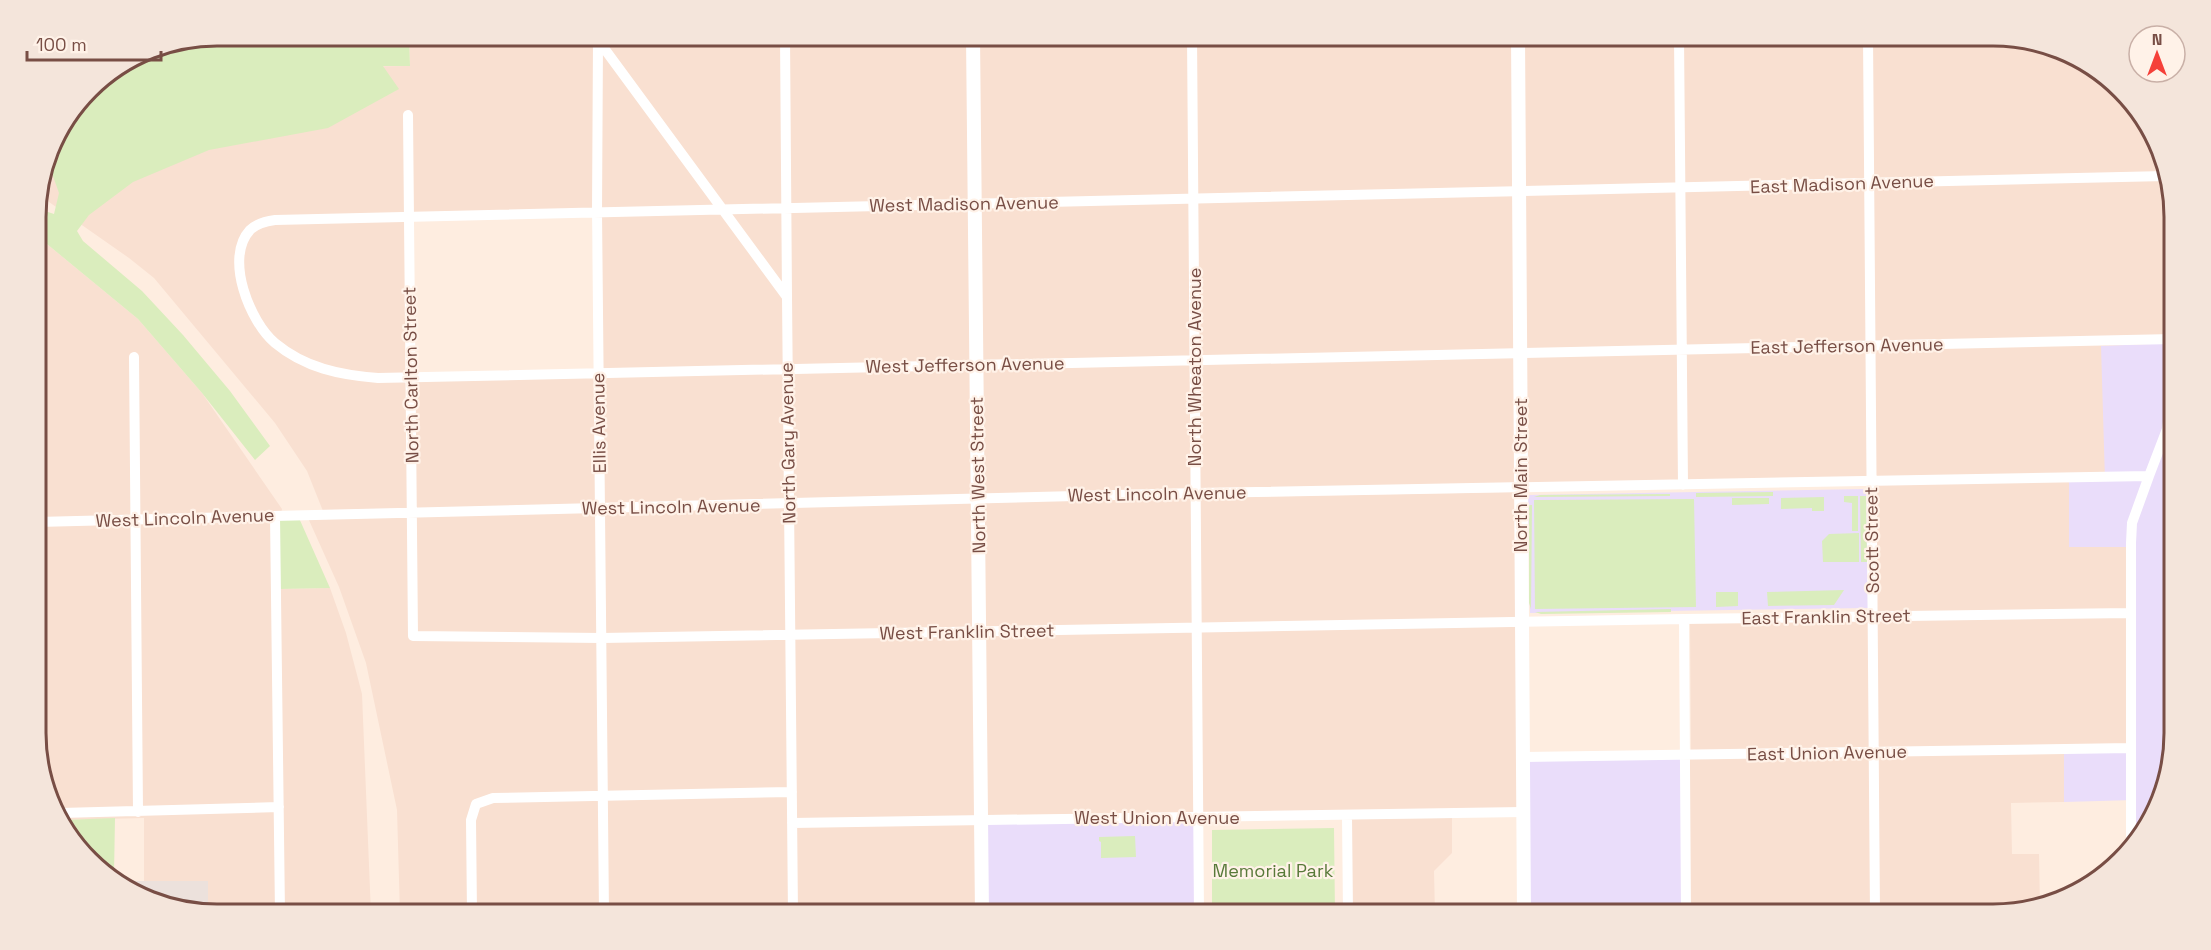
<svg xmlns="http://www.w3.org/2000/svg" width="2211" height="950" font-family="'Space Grotesk',sans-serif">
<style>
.residential{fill:#f9e0d1;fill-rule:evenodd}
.industrial{fill:#ece1dc}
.education{fill:#eaddfa}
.green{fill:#daedbd}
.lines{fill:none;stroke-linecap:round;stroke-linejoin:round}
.street{stroke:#fff;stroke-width:10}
.secondary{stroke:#fff;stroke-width:14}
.labels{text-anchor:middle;stroke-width:4.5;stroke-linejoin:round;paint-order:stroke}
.street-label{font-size:18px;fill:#784e45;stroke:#fff2e8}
.park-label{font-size:18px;fill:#587939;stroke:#fff2e8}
.rim{fill:none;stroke:#784e45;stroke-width:3}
</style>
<rect width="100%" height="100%" fill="#feede0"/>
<path class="residential" d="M409 36H591L596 42 824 36H1993L2062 50 2138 107 2173 194 2174 343 2105 482 2069 547H2126V609L1877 614 1875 485 323 511 307 471 275 423 154 278 129 258 39 195 55 138 98 81 117 69 410 66ZM592 216 596 370 415 374 412 219Z
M36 235 138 319 202 393 282 509 280 518V589L330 588 346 633 362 694 371 914H218L208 912 207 881 144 882V818L64 820 38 756 41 678 37 648Z
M1515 492 1518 809 985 815 981 502Z
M973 502 977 914H400L397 810 366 663 339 587 308 518Z
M2126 616 2128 746 1691 751 1690 622Z
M2064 753V802L2011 803 2012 854H2039L2040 907 2005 914H1690V758Z
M1452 818V853L1434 871 1435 914H1352L1351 819Z"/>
<path class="industrial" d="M124 881H208V912L149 900Z"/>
<path class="education" d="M2174 343 2175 732 2161 801 2134 837V800L2064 802V753L2133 752 2126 547H2069V482L2105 481 2101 346Z
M1866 489 1868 608 1530 613 1528 495Z
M1682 757 1683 914H1527L1526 761Z
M1194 821 1195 914H985L984 822Z"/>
<path class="green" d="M218 36H409L410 66H383L399 89 328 128 209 150 133 182 89 215 77 231 83 241 142 291 183 335 230 391 270 446 255 460 202 393 138 319 36 235V208L54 214 59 193 48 162 55 138 98 81 149 50Z
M1773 492V496L1696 497V493Z
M1670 494V496L1534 497 1540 495Z
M1844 496H1858V531H1852V503L1844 502Z
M1860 496H1866L1867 562H1861Z
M1824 497V511H1812V508L1781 509V498Z
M1769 498V504L1732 505V498Z
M1694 499 1696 607 1535 609 1534 500Z
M1529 505H1532L1531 609 1529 603Z
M280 518H299L330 588 280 589Z
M1859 533V562H1823L1822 541 1829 534Z
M1844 590 1834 605 1768 606 1767 592Z
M1716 592H1738V606L1716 607Z
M1671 609V612L1541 614 1535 612Z
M115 818 114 874 74 843 64 820Z
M1334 828 1335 914H1212V830Z
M1135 836 1136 857 1101 858V842L1099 841V837Z"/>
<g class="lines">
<path class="street" d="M785 36 787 297
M1192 36 1199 914
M1679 36 1683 485
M1868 36 1875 914
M598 40 787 297 793 914
M598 41 597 212 604 914
M408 115 413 636 602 638 1684 619 2130 613
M2166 176 275 220C267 221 256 224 250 230 224 258 250 322 275 343 305 368 340 375 378 378L2174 339
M134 357 138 812
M275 516 280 914
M37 522 1196 493 2149 476 2167 429 2170 407 2168 182
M1684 619 1686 914
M1523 757 2131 748
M61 813 279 807
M1347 816 1348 914
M792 823 1523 812
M2131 840V543L2132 523 2149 476
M472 914 471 820 476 804 493 798 792 792"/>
<path class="secondary" d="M595 36 598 40 752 36
M973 36 982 914
M1518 36 1524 914"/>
</g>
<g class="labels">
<g class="street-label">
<text transform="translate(1842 184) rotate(-2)" y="6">East Madison Avenue</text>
<text transform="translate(964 204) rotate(-1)" y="6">West Madison Avenue</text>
<text transform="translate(1847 346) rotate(-1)" y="6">East Jefferson Avenue</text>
<text transform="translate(965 365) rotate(-1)" y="6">West Jefferson Avenue</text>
<text transform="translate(1195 367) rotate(-90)" y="6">North Wheaton Avenue</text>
<text transform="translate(411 375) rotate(-91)" y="6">North Carlton Street</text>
<text transform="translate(599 423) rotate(-91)" y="6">Ellis Avenue</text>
<text transform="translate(788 443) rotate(-91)" y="6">North Gary Avenue</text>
<text transform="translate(978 475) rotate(-91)" y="6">North West Street</text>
<text transform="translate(1521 475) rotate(-90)" y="6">North Main Street</text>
<text transform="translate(1157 494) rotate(-1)" y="6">West Lincoln Avenue</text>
<text transform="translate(671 507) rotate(-1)" y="6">West Lincoln Avenue</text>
<text transform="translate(185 518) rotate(-2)" y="6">West Lincoln Avenue</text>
<text transform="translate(1872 540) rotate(-91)" y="6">Scott Street</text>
<text transform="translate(1826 617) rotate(-1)" y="6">East Franklin Street</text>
<text transform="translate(967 632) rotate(-1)" y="6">West Franklin Street</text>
<text transform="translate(1827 753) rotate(-1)" y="6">East Union Avenue</text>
<text x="1157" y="824">West Union Avenue</text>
</g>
<g class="park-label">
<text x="1273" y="877">Memorial Park</text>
</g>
</g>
<path d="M0 0H2211V950H0ZM217 46H1993A171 171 0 0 1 2164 217V733A171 171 0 0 1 1993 904H217A171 171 0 0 1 46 733V217A171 171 0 0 1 217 46Z" fill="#f4e5db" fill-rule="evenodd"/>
<path class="rim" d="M217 46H1993A171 171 0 0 1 2164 217V733A171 171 0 0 1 1993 904H217A171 171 0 0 1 46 733V217A171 171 0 0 1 217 46Z"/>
<g transform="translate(2157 54)"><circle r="28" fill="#fff2e8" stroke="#c9b0a7" stroke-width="1.5"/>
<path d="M0-4.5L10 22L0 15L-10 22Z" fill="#f54039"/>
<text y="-9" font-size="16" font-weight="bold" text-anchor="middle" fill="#784e45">N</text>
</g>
<path d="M27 51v9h134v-9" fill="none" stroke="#784e45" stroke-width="3"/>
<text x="36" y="51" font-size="18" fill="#784e45" stroke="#fff2e8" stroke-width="4.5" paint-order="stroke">100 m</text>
</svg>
